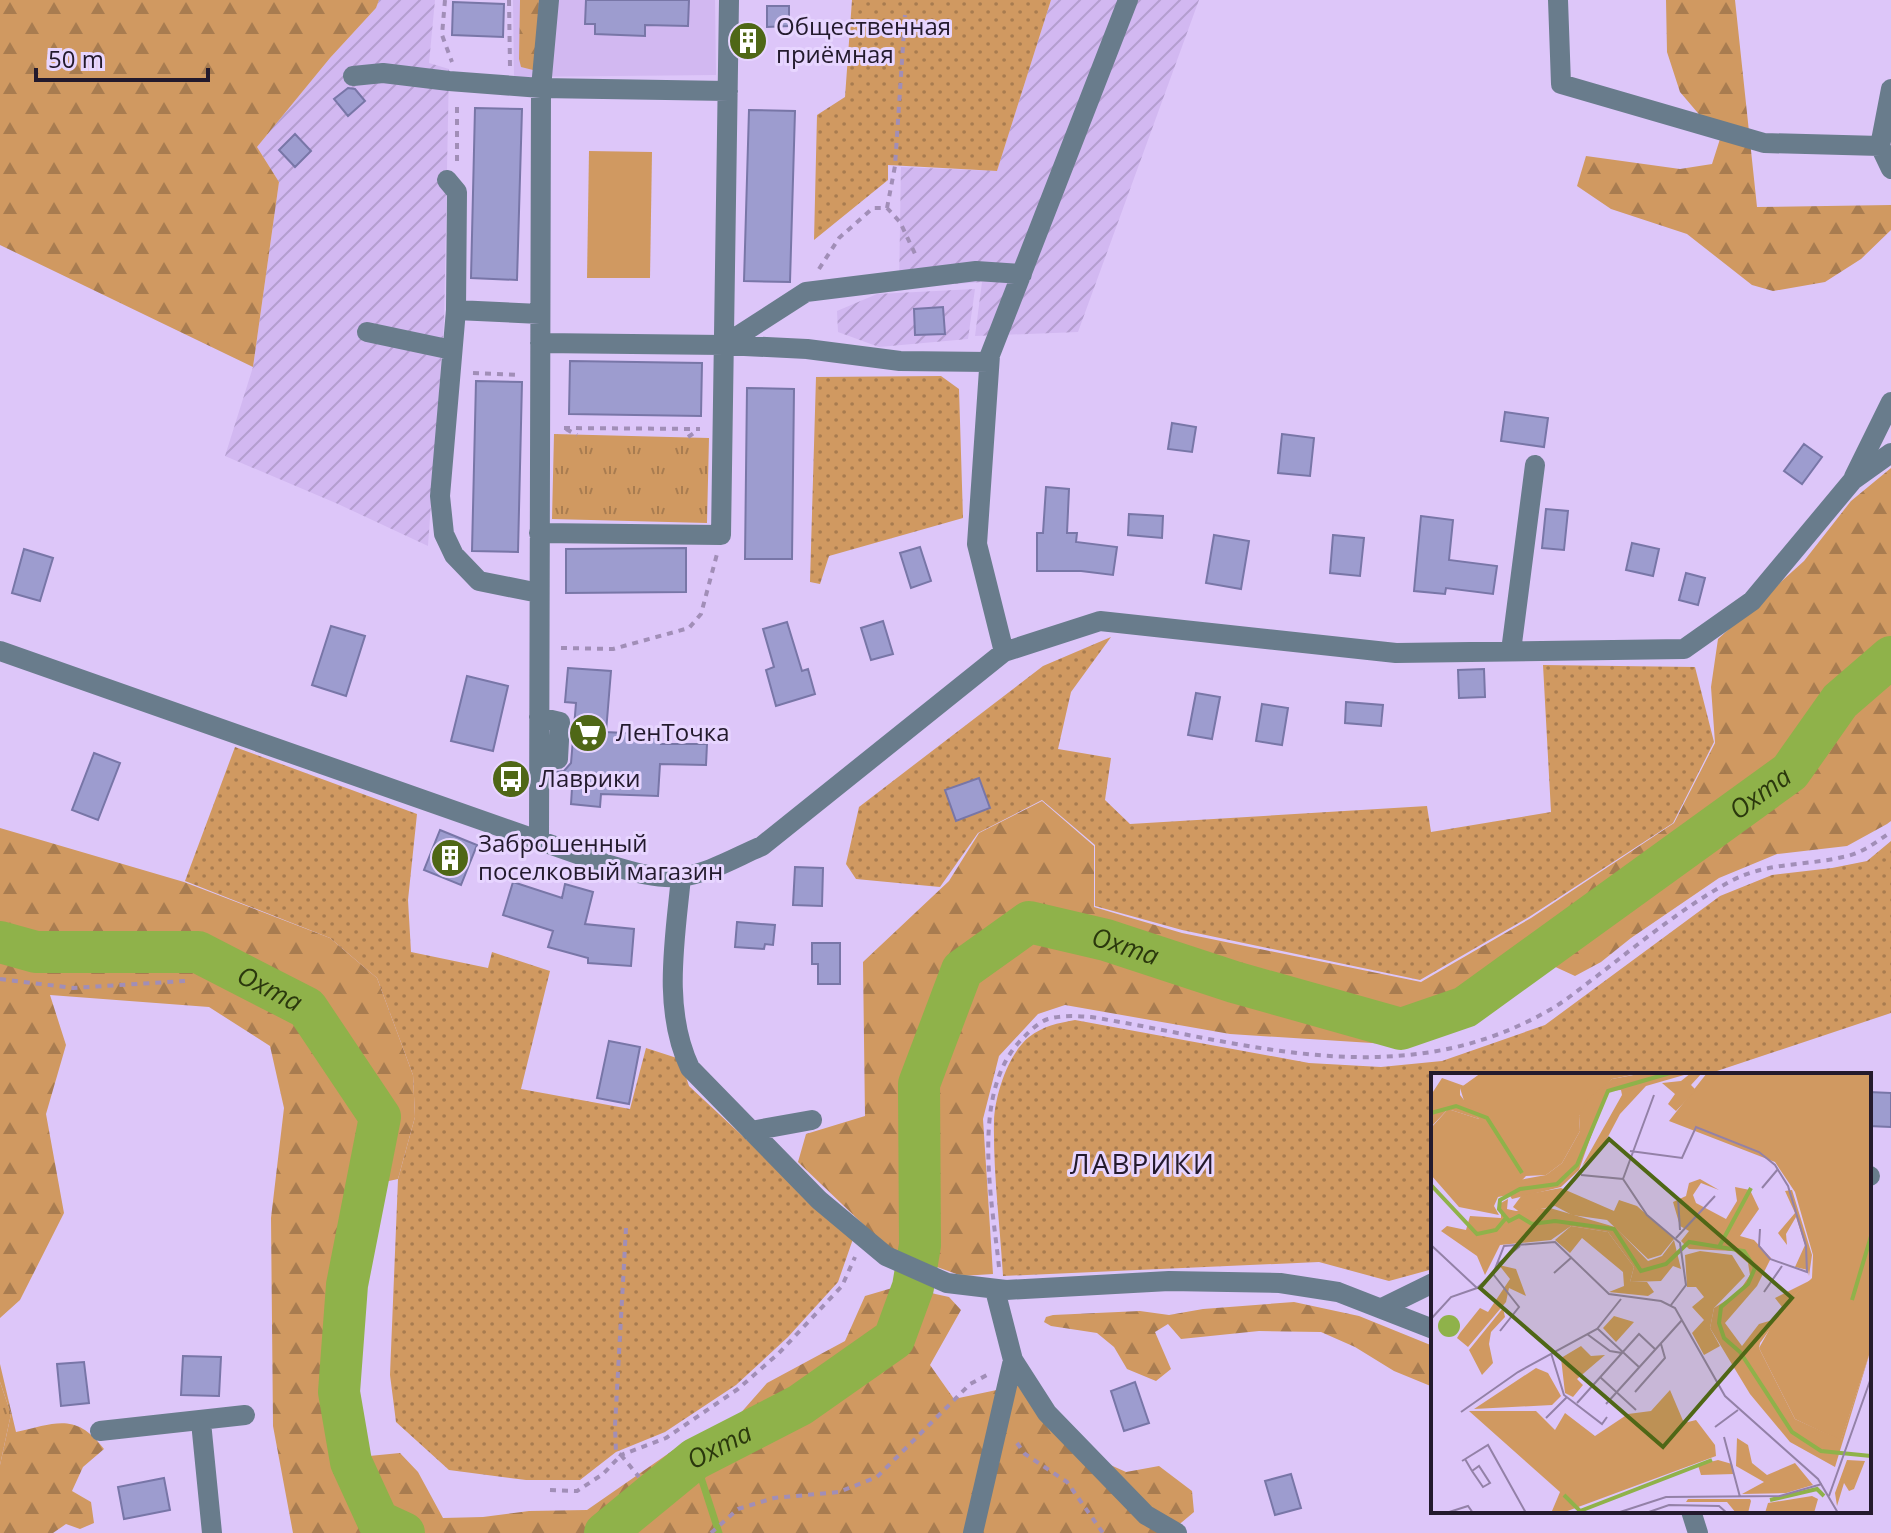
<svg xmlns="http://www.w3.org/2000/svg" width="1891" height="1533" font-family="'Open Sans',sans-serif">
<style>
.built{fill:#d2b8f1}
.industrial{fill:url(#industrial-furrows)}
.grass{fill:url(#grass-tufts)}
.forest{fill:url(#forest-firs)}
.garden{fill:url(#garden-dots)}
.pitch{fill:#d09961}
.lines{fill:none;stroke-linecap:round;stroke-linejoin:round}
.stream{stroke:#8fb24a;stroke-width:7}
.river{stroke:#8fb24a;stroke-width:42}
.building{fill:#9d9ccf;stroke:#7876a7;stroke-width:2}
.path{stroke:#a18eb7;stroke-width:4;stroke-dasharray:6 6;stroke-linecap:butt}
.minor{stroke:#697c8c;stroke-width:20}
.labels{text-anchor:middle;stroke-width:6;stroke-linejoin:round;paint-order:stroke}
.poi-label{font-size:24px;fill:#231a2d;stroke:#e7d5ff;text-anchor:start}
.water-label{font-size:26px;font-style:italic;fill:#2b380d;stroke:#e7d5ff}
.quarter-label{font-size:28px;letter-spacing:2px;fill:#231a2d;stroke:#e7d5ff}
.inset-river{fill:none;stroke:#8fb24a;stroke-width:4}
.inset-road{fill:none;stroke:#9381a7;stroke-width:2}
.view{fill:#4f6716;fill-opacity:0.15;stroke:#4f6716;stroke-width:4}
.inset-edge{fill:none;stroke:#231a2d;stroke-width:4}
</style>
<defs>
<pattern id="industrial-furrows" width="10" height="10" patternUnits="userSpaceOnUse" patternTransform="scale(2)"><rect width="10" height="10" fill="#d2b8f1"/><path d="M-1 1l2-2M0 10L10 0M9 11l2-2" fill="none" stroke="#b49ecf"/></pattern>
<pattern id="grass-tufts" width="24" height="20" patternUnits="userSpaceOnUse" patternTransform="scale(2)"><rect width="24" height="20" fill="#d09961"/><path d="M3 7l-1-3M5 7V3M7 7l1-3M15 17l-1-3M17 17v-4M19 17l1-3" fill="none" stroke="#a87c50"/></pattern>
<pattern id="forest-firs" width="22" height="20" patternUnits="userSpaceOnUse" patternTransform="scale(2)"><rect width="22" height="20" fill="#d09961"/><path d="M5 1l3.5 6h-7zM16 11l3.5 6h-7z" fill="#a87c50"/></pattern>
<pattern id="garden-dots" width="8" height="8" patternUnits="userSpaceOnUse" patternTransform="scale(2)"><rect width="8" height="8" fill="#d09961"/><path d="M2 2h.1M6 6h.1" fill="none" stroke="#a87c50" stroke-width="1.8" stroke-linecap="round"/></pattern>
</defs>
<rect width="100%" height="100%" fill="#ddc6f9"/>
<path class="built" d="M513 0H715L716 75 514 77Z"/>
<path class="industrial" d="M379 0H435L429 63 449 69 444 322 428 546 338 504 225 456 253 367 279 182 257 147 330 58 376 8Z
M1051 0H1199L1078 332 975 336 982 282 899 288 901 167 997 171Z
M975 289 968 339 879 347 838 332 837 311 877 294Z"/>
<path class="grass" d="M554 434 709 438 707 523 552 519Z
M0 1382 11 1414 0 1465Z"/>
<path class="forest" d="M0 0H379L376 8 330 58 257 147 279 182 253 367 0 245Z
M520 0H539L537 71 521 67 519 59Z
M1666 0H1735L1757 207 1891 205V230L1861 259 1825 282 1773 291 1752 285 1687 234 1611 209 1577 186 1586 156 1680 169 1712 164 1720 139 1680 92 1667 52Z
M1891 468V821L1887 824 1847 846 1777 854 1719 878 1631 938 1601 962 1575 976 1549 964 1458 1026 1403 1045 1230 1034 1065 1005 1038 1014 999 1056 983 1119 993 1274 962 1276 890 1250 798 1162 806 1134 865 1116 863 962 949 881 979 833 1042 801 1094 846V907L1182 933 1421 982 1531 918 1674 823 1715 743 1711 687 1718 639 1804 561 1851 501Z
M0 828 184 882 330 938 377 978 413 1075 415 1117 398 1179 347 1190 363 1192 345 1285 335 1393 369 1456 400 1453 418 1472 443 1518 483 1517 529 1511 587 1510 672 1451 738 1416 767 1383 845 1341 865 1296 899 1286 949 1297 961 1310 930 1365 954 1399 1030 1383 1095 1458 1126 1472 1159 1466 1192 1491 1194 1512 1169 1533H293L273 1426 271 1218 284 1108 270 1046 209 1007 50 995 66 1045 46 1114 64 1213 20 1300 0 1318Z
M1294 1302 1359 1316 1433 1346V1387L1394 1371 1355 1347 1321 1332 1259 1331 1181 1339 1168 1324 1155 1332 1171 1369 1156 1381 1127 1369 1114 1347 1097 1333 1051 1326 1044 1322 1046 1317 1053 1315 1140 1311 1169 1315 1203 1309Z
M0 1364 16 1432C56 1423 76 1412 104 1449L83 1467 72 1491 91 1502 94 1523 80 1529 66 1524 53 1533H0V1465L11 1414 0 1382Z"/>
<path class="garden" d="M852 0H1051L997 171 888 165V180L814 240 817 115 845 97Z
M941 376 959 389 963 518 829 556 820 584 810 582 816 377Z
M1111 637 1071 692 1058 749 1111 758 1105 800 1130 824 1427 806 1431 832 1551 812 1543 665 1695 667 1714 742 1673 823 1529 917 1420 980 1182 930 1095 906V845L1042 800 978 833 940 887 856 879 846 864 859 807 1043 666Z
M235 747 417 814 408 900 411 952 488 968 492 952 550 971 521 1089 630 1109 646 1048 680 1059 689 1086 853 1239 838 1282 788 1337 736 1385 665 1432 616 1452 580 1480H526L449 1470 396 1422 390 1375 398 1179 415 1117 413 1075 377 978 330 938 185 881Z
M1891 841V1013L1705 1075H1433V1269L1389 1281 1319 1262 1003 1276C1000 1225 993 1172 994 1121 995 1095 1008 1054 1029 1037 1043 1026 1058 1023 1075 1020L1309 1063 1381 1067 1442 1061 1545 1025 1720 896 1772 875 1832 868 1867 861Z"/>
<path class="pitch" d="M589 151 652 152 650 278H587Z"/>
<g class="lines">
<path class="stream" d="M695 1459 719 1533"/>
<g class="river">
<path id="s1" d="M0 942 36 952H198L307 1008 380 1117 347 1285 339 1392 351 1462 378 1521 404 1533"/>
<path id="s2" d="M605 1533 695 1459 800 1405 894 1339 913 1287 920 1245 919 1084 962 970 1029 922 1106 940 1234 982 1401 1029 1465 1007 1790 772 1840 701 1891 657"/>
</g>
</g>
<path class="building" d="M586 0H689L688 26 645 25V36L595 34V24H585Z
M453 2 504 4 503 37 452 35Z
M767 6H789V26L767 27Z
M348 88 355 89 365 101 348 116 334 99Z
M475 108 522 109 517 280 471 278Z
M749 110 795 111 790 282 744 281Z
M295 134 311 151 295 167 279 150Z
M943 307 945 334 915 335 914 309Z
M570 361 702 363 701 416 569 414Z
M476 381 522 382 518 552 472 551Z
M747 388 794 389 792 559H745Z
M1505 412 1548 418 1544 447 1501 441Z
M1172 423 1196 427 1192 452 1168 449Z
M1282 434 1314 438 1310 476 1278 473Z
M1804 444 1822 457 1802 484 1784 471Z
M1046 487 1069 489 1067 533H1077L1076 542 1117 547 1113 575 1081 571H1037V533H1043Z
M1546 509 1568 511 1564 550 1542 548Z
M1129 514 1163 516 1162 538 1128 535Z
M1421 516 1453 520 1449 560 1497 566 1493 594 1446 588 1445 594 1414 591Z
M1214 535 1249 541 1241 589 1206 583Z
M1333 535 1364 538 1360 576 1330 573Z
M1632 543 1659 549 1653 576 1626 570Z
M920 547 931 581 911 588 900 553Z
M686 548V592L566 593V549Z
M24 549 53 558 40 601 12 593Z
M1686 573 1705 578 1698 605 1679 600Z
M883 621 893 654 871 660 861 628Z
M787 622 802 671 808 669 815 694 776 706 766 670 774 667 763 629Z
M331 626 365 636 346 696 312 685Z
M568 668 611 671 606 732 661 735V744H707L706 765 660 764 658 796 601 794 600 807 571 804 572 788 555 787 557 772 564 771 571 763 576 703 565 702Z
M1484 669 1485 697 1459 698 1458 670Z
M467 676 508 686 493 751 451 741Z
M1196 693 1220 697 1212 739 1188 735Z
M1346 702 1383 705 1381 726 1345 723Z
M1262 704 1288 708 1282 745 1256 741Z
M94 753 120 763 98 820 72 810Z
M979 778 990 808 956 821 945 790Z
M440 830 477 845 461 885 424 870Z
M795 867 823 868 822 906 793 905Z
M513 882 562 898 565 884 593 892 585 924 634 929 631 966 588 963V958L548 947 553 931 503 915Z
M737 922 775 925 773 945 765 944 764 949 735 947Z
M812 943H840V984H818V964H812Z
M609 1041 640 1047 629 1104 597 1098Z
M1869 1092 1891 1093V1127L1869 1126Z
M183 1356 221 1357 219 1396 181 1395Z
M84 1362 89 1403 61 1406 57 1364Z
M1135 1382 1149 1423 1124 1431 1111 1391Z
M1291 1474 1301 1508 1275 1515 1265 1481Z
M164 1478 170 1510 124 1519 118 1487Z"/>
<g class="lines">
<path class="path" d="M445 0 442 35 452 62
M509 0 510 67
M457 161V102
M887 208 895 166 905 15
M819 269 839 238 873 208H887L900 222 917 258
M473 373 520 375
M564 428 700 429
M566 429 577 435
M688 437 697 431
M561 648 613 649 689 628 701 614 717 554
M0 979 73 988 185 981
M626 1228 615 1426 616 1452 621 1455 666 1438 738 1389 779 1353 842 1286 855 1257
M999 1267C992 1199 969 1089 1024 1037 1031 1030 1039 1022 1048 1019 1062 1015 1077 1016 1091 1017 1251 1043 1401 1097 1553 1008 1568 999 1582 987 1597 976 1640 943 1683 907 1731 881 1767 862 1805 866 1843 857 1861 854 1876 842 1891 832
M1017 1443 1025 1454 1067 1482 1103 1533
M550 1490 577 1491 603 1474 621 1455 639 1477
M711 1533 738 1509 774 1498 839 1492 877 1477 970 1384 987 1375"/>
<path class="minor" d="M1558 0 1561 84 1764 143 1880 146
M353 76 383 73 449 81 541 88 728 91
M1891 89 1880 146 1891 169
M447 180 457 192 456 310 440 496 444 534 454 555 479 581 539 593
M456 310 540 314
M367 332 452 350
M540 343 724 345 807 349 900 361 989 362
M724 345 806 292 976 271 1022 274
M1854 477 1891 402
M539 533 721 535 729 0
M0 651 606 864C630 871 654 879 680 877 708 874 736 857 762 846L1004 652 1100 621 1396 653 1684 649 1752 601 1853 480 1891 453
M1511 651 1535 465
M1004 652 977 544 990 355 1128 0
M539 717 560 722 558 759 540 756
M539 841 541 88 549 0
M681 877C675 940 662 1009 690 1068L819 1200 886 1256 947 1283 1006 1290 1169 1281 1280 1283 1338 1292 1433 1329
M751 1131 812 1120
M1869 1176H1870
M1382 1308 1433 1283
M1013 1360 1047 1413 1146 1515 1177 1533
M201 1422 212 1533
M100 1431 245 1415
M1691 1511 1698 1533
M973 1533 1013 1360 995 1290"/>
</g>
<defs>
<symbol id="building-disc" viewBox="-11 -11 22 22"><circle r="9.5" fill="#4f6716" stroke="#e7d5ff"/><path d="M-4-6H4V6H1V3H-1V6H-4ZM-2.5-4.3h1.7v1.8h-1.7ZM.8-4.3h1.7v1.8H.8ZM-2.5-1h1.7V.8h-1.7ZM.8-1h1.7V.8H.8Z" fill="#fff"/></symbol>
<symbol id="supermarket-disc" viewBox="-11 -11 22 22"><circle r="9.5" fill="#4f6716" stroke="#e7d5ff"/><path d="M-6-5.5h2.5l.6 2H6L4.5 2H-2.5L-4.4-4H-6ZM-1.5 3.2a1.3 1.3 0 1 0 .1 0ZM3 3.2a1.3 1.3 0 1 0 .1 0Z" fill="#fff"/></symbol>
<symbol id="bus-disc" viewBox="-11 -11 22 22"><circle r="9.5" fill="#4f6716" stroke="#e7d5ff"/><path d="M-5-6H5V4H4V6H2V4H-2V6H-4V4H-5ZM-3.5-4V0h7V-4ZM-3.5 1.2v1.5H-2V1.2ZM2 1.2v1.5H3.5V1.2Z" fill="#fff"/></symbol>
</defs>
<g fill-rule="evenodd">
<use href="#building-disc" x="726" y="19" width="44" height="44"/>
<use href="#supermarket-disc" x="566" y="711" width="44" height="44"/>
<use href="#bus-disc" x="489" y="757" width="44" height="44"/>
<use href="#building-disc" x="428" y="836" width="44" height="44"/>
</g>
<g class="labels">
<g class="poi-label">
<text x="776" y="35">Общественная<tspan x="776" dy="28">приёмная</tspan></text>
<text x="616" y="741">ЛенТочка</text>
<text x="539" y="787">Лаврики</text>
<text x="478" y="852">Заброшенный<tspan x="478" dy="28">поселковый магазин</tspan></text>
</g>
<g class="water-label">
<text dy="9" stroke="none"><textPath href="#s2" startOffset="1632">Охта</textPath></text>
<text dy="9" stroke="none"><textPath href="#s2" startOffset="912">Охта</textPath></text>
<text dy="9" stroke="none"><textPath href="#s1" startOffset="280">Охта</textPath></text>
<text dy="9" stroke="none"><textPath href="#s2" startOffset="144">Охта</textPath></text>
</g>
<g class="quarter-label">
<text x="1143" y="1174">ЛАВРИКИ</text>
</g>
</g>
<g transform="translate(1431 1073)">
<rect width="440" height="440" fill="#ddc6f9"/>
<path d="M50 0H211L181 6 148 43 149 58 131 90 115 102 95 103 77 122 67 124 63 133 68 142 28 134 0 102V55L17 36 48 46 34 31 29 15ZM276 0H440V276L410 368 364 346 328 275 350 236 381 205 382 182 364 119 344 89 238 48ZM381 423 387 426 383 440H334L337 430ZM257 426H319L320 428 317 440H305L296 429H255Z" fill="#d09961"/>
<path d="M213 0H260L215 13 189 41 172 73 151 93 191 22 190 17 176 18 148 97 130 114 81 126 77 120 88 107 115 102 131 90 149 58 148 43 157 26 181 6ZM11 5 36 14 29 15V22L48 46 17 36 0 54V22ZM269 106 288 117 270 110 262 122 265 130 295 146 306 128 304 114 319 117 328 136 309 163 323 167 340 185 326 213 294 250 311 273 328 251 345 246 351 234 344 225 380 207 350 236 347 245 329 270 328 275 364 346 410 367 440 276 404 394 359 369 319 321 279 255 283 235 307 220 319 202 317 190 303 178 258 176 250 168 258 158 249 153 242 129 255 123 258 110ZM361 117 381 182 378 203 377 197 364 194 374 172 365 144 355 161 356 172 347 160 364 140 354 118ZM77 126 76 136 85 138 119 135 184 154 217 188 231 183 243 167 250 196 242 193 230 208 199 209 203 194 177 159 140 153 120 167 69 172 54 202 46 183 10 158 16 153 35 157 39 143 70 145V130ZM68 192 85 196 95 223 78 215 75 229 37 274 26 265 29 260 49 235 57 239 79 206ZM72 235 74 244 60 259 58 271 62 290 51 302 38 277ZM105 295 117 300 130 323 121 332 43 336ZM239 317 253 350 265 347 284 372 285 383 131 440 121 438 129 419 38 338H105L124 357 134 340 164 363 197 341 220 338ZM306 365 317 372 321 390 336 402 364 390 382 412 355 420 311 421 333 409 305 393ZM416 387 434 388 423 416 418 418 413 410 406 433 404 420Z" fill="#d09961"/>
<path d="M260 0H271L260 12 265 17 245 38 237 31 244 21 231 10 250 8ZM130 115 183 138 188 127 206 133 243 166 230 182 217 186 176 147 141 142 124 133 90 140 82 134 91 122ZM140 153 177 159 203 194 199 209H216L223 219 217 223 178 219 193 213 192 199 151 165 139 180 124 167ZM269 178 301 182 314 203 283 235 279 255 289 273 273 282 261 260 273 247 261 234 273 224 265 214H256L254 182ZM183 243 203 249 185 269 172 255ZM150 273 160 283 174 282 146 306 152 312 142 324 134 320 130 285ZM287 387 301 391 303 401 270 402 267 392Z" fill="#d09961"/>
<path d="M7 253a11 11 0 1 1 22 0a11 11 0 1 1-22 0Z" fill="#8fb24a"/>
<path class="inset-river" d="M239 0 177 18 146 92 126 111 89 116 69 127 68 136 78 148 88 143 101 151 124 148 183 156 210 198 235 191 258 169 313 178 324 195 317 211 290 234 288 250 293 265 309 279 361 359 390 378 440 383M0 40 25 33 56 45 91 100M0 112 46 161 65 157 75 145M288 174 320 115M421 227 440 163M133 422 149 438 281 387M339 427 386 416 393 423"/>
<path class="inset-road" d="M199 78 251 85 265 54 328 79 344 92 357 113 375 173 376 199 339 186 328 173 329 156M150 102 192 106 216 142 249 170 255 212 240 232M192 106 223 22M331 115 347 96M247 125 249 157M245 165 284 123M0 172 46 215M67 191 89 173M123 200 141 184M62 201 88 234 69 258M333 219 351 193M0 246 20 224 46 215 62 201 73 173 124 169 178 221 230 228 244 235 294 323 387 406 407 440M167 256 209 295M156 261 179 278 191 280M120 280 133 322 171 351 176 344M169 304 205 337M204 319 234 285 230 271M146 330 208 261 225 277M175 331 251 247M30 339 87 299 166 256 190 226M115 345 136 324M284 354 307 337M293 364 309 424M34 386 41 398 52 414 59 410 48 393 41 398M31 388 57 372 95 440M398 423 440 305M15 440 37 433 42 440M186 440 235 424 349 423 391 411M215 440 238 432 288 433 296 440"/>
<path class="view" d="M178 66 361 225 232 374 49 215Z"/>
<rect width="440" height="440" class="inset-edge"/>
</g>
<path d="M36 68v12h172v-12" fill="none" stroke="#231a2d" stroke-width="4"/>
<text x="48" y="68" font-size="24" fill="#231a2d" stroke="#e7d5ff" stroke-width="6" paint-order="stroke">50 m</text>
</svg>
